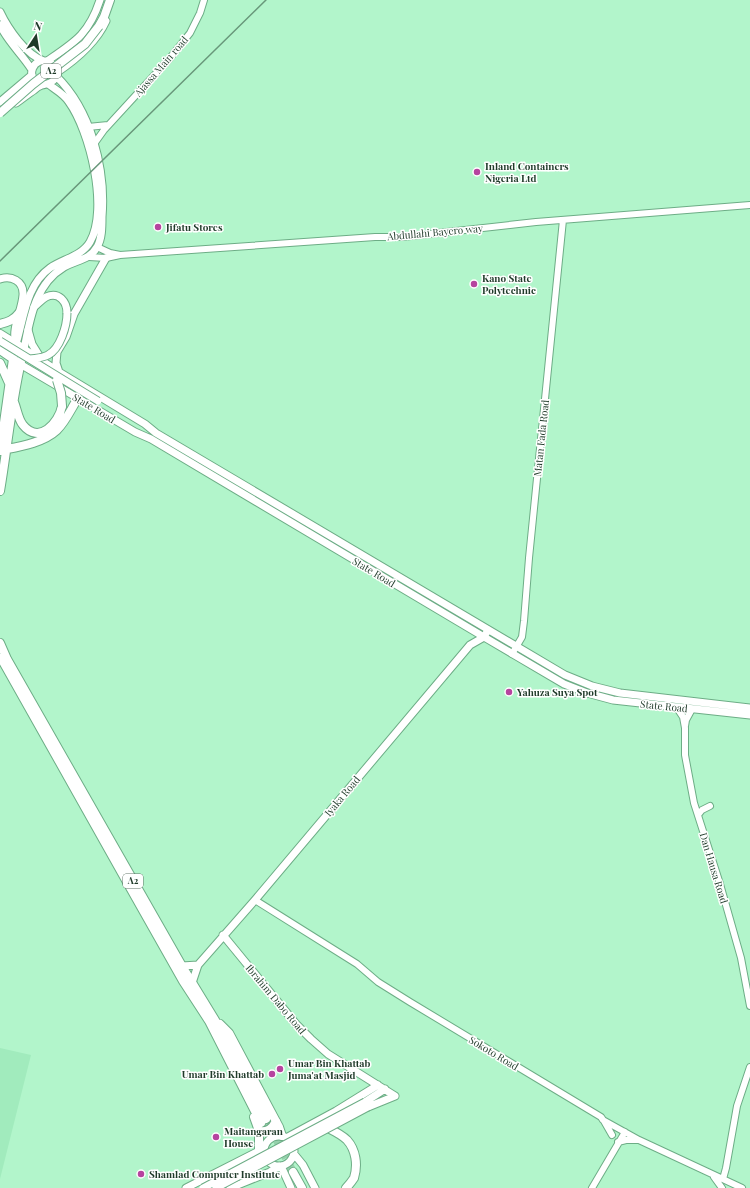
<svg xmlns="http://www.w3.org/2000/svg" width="750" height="1188" font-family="'Playfair Display',serif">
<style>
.built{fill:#a1ebbd}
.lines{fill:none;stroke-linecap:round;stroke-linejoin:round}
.trunk-tunnel{stroke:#95d0ab;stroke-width:8;stroke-dasharray:8 4;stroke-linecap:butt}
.tertiary-casing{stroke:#6dad86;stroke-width:8}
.secondary-casing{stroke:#6dad86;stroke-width:9}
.primary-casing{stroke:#6dad86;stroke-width:9}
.trunk-casing{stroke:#6dad86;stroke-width:10}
.tertiary{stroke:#fff;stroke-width:6}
.secondary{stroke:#fff;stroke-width:7}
.primary{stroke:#fff;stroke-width:7}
.trunk{stroke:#fff;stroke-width:8}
.rail{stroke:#68977a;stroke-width:1.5}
.secondary-bridge-casing{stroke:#6dad86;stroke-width:9;stroke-linecap:butt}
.primary-bridge-casing{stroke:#6dad86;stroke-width:9;stroke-linecap:butt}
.trunk-bridge-casing{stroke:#6dad86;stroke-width:10;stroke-linecap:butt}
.secondary-bridge{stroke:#fff;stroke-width:7}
.primary-bridge{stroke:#fff;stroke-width:7}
.trunk-bridge{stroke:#fff;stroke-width:8}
.poi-dot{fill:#b6449f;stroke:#fff;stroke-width:1.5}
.labels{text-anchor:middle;stroke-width:3;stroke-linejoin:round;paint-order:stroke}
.shield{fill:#fff;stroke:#627569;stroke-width:1}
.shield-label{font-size:9px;font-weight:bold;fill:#1f3a29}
.street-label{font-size:10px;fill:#1f3a29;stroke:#fff}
.poi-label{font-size:10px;font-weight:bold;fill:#1f3a29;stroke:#fff;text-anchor:start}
</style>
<rect width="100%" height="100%" fill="#b2f5cb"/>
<path class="built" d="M0 1048 31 1055 0 1179Z"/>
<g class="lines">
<path class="trunk-tunnel" d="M266 1119 293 1172"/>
<defs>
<path id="tertiary" d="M88 127 108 125
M94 144 104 130 170 58 190 33 200 13 204 0
M97 247 110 253 120 255
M89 257 106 258 120 255 375 237H402L536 222 750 205
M512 654 522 637 524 621 529 558 563 220
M677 708 683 717 685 728V755L694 803 720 884 741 958 750 1006
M685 726 686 720 692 709
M698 815 702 810 710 806
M255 900 357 964 378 982 410 1002 601 1117 603 1120 639 1140 742 1188
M604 1121 612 1135
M618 1142 626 1140H638
M714 1177 722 1188
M723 1179 726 1168 737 1106 750 1067
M592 1188 625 1132"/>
<path id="secondary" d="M0 12C8 29 26 55 44 61
M0 25C8 42 22 54 32 70
M47 61C75 42 89 34 100 0
M56 73C77 59 96 43 106 21
M0 102 32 75
M16 103C22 99 28 94 34 90 36 88 39 86 42 85 49 84 57 82 56 72 55 67 53 64 49 62 34 55 23 78 41 85
M16 344C24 318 26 285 50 268 63 259 82 256 90 242 109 209 90 131 69 102 64 94 56 90 48 84
M24 349C30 319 35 284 64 267 76 260 90 260 97 247 102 239 102 227 102 217 106 169 91 110 56 76
M223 935 296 1024 311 1039 328 1054 395 1096
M182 966 198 965
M192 983 198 965 255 900 470 645 484 637 488 630
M365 1102 385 1089
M368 1107 395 1096
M264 1151a15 15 0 1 1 30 0a15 15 0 1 1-30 0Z
M286 1138 336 1111 378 1085
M294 1154 303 1165 315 1188
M281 1166 291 1188
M186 1188 263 1149
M230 1188 270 1172 279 1166"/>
<path id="primary" d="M0 279C11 275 24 281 23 295 22 311 11 328 16 344
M34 307C38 304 42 299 46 297 59 291 67 302 67 313
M28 330 32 344 40 357
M24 349 59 372 145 424 156 433 565 675 592 686 620 693 750 708
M20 364 135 432 151 439 484 637 564 684 587 693 613 700 750 715
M59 372 56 363 57 352 66 337 74 314 106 258"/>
<path id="trunk" d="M99 26 104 17 110 0
M0 324C8 322 14 320 19 313
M0 334 24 349C12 395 8 444 0 491
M0 350 16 361
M0 363 9 383
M14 402C17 409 18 419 23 425 39 445 59 423 62 406
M7 449C23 446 44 442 57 430 66 421 71 409 78 398
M0 451 13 359 16 344
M0 643 7 659 182 966 215 1020 266 1119
M1 658 127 882 183 981 209 1021 261 1123
M220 1024 229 1033 279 1127 282 1136
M254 1117 259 1131V1151
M328 1128C334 1131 342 1135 347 1140 356 1150 358 1165 354 1178 352 1181 349 1185 346 1188
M259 1131C268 1132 272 1129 276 1121
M293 1172 302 1188"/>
</defs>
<use href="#tertiary" class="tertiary-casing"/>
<use href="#secondary" class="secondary-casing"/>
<use href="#primary" class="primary-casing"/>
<use href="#trunk" class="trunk-casing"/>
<use href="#tertiary" class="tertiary"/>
<use href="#secondary" class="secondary"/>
<use href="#primary" class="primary"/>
<use href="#trunk" class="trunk"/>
<path class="rail" d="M0 261 266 0"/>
<defs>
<path id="secondary-bridge" d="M203 1188 365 1102
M216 1188 368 1107"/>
<path id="primary-bridge" d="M0 341 98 401
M30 359C36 358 43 358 48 355 60 349 67 326 67 313"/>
<path id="trunk-bridge" d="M0 113 33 84 85 44 99 26
M57 380 61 393 62 406"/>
</defs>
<use href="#secondary-bridge" class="secondary-bridge-casing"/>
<use href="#primary-bridge" class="primary-bridge-casing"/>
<use href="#trunk-bridge" class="trunk-bridge-casing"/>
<use href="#secondary-bridge" class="secondary-bridge"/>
<use href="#primary-bridge" class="primary-bridge"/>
<use href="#trunk-bridge" class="trunk-bridge"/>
</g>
<g class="poi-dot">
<circle cx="477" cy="172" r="4"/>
<circle cx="158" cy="227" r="4"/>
<circle cx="474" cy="284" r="4"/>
<circle cx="509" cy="692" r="4"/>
<circle cx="280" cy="1069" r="4"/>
<circle cx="272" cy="1074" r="4"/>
<circle cx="216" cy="1137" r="4"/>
<circle cx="141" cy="1174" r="4"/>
</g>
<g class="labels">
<g class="shield">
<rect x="41" y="64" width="20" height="14" rx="3"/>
<rect x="123" y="874" width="20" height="14" rx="3"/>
</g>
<g class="shield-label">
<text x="51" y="74">A2</text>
<text x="133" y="884">A2</text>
</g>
<g class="street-label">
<text transform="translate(161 66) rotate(-49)" y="4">Ajassa Main road</text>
<text transform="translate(435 232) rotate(-5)" y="4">Abdullahi Bayero way</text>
<text transform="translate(94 408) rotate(31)" y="4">State Road</text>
<text transform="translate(541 438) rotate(-84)" y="4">Matan Fada Road</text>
<text transform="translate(374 572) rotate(31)" y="4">State Road</text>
<text transform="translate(664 706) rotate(6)" y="4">State Road</text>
<text transform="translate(342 796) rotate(-50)" y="4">Iyaka Road</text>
<text transform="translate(714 868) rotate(73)" y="4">Dan Hausa Road</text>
<text transform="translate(276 999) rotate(50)" y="4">Ibrahim Dabo Road</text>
<text transform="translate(494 1053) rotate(31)" y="4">Sokoto Road</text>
</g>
<g class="poi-label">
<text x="485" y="170">Inland Containers<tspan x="485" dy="12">Nigeria Ltd</tspan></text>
<text x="166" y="231">Jifatu Stores</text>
<text x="482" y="282">Kano State<tspan x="482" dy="12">Polytechnic</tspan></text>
<text x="517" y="696">Yahuza Suya Spot</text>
<text x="288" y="1067">Umar Bin Khattab<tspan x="288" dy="12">Juma'at Masjid</tspan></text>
<text x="264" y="1078" text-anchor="end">Umar Bin Khattab</text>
<text x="224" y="1135">Maitangaran<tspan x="224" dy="12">House</tspan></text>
<text x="149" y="1178">Shamlad Computer Institute</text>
</g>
</g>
<g transform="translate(36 36) rotate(12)" stroke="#ffffff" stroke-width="3" paint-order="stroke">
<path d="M0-3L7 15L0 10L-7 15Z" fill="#1f3a29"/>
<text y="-6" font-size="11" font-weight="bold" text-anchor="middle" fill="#1f3a29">N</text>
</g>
</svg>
